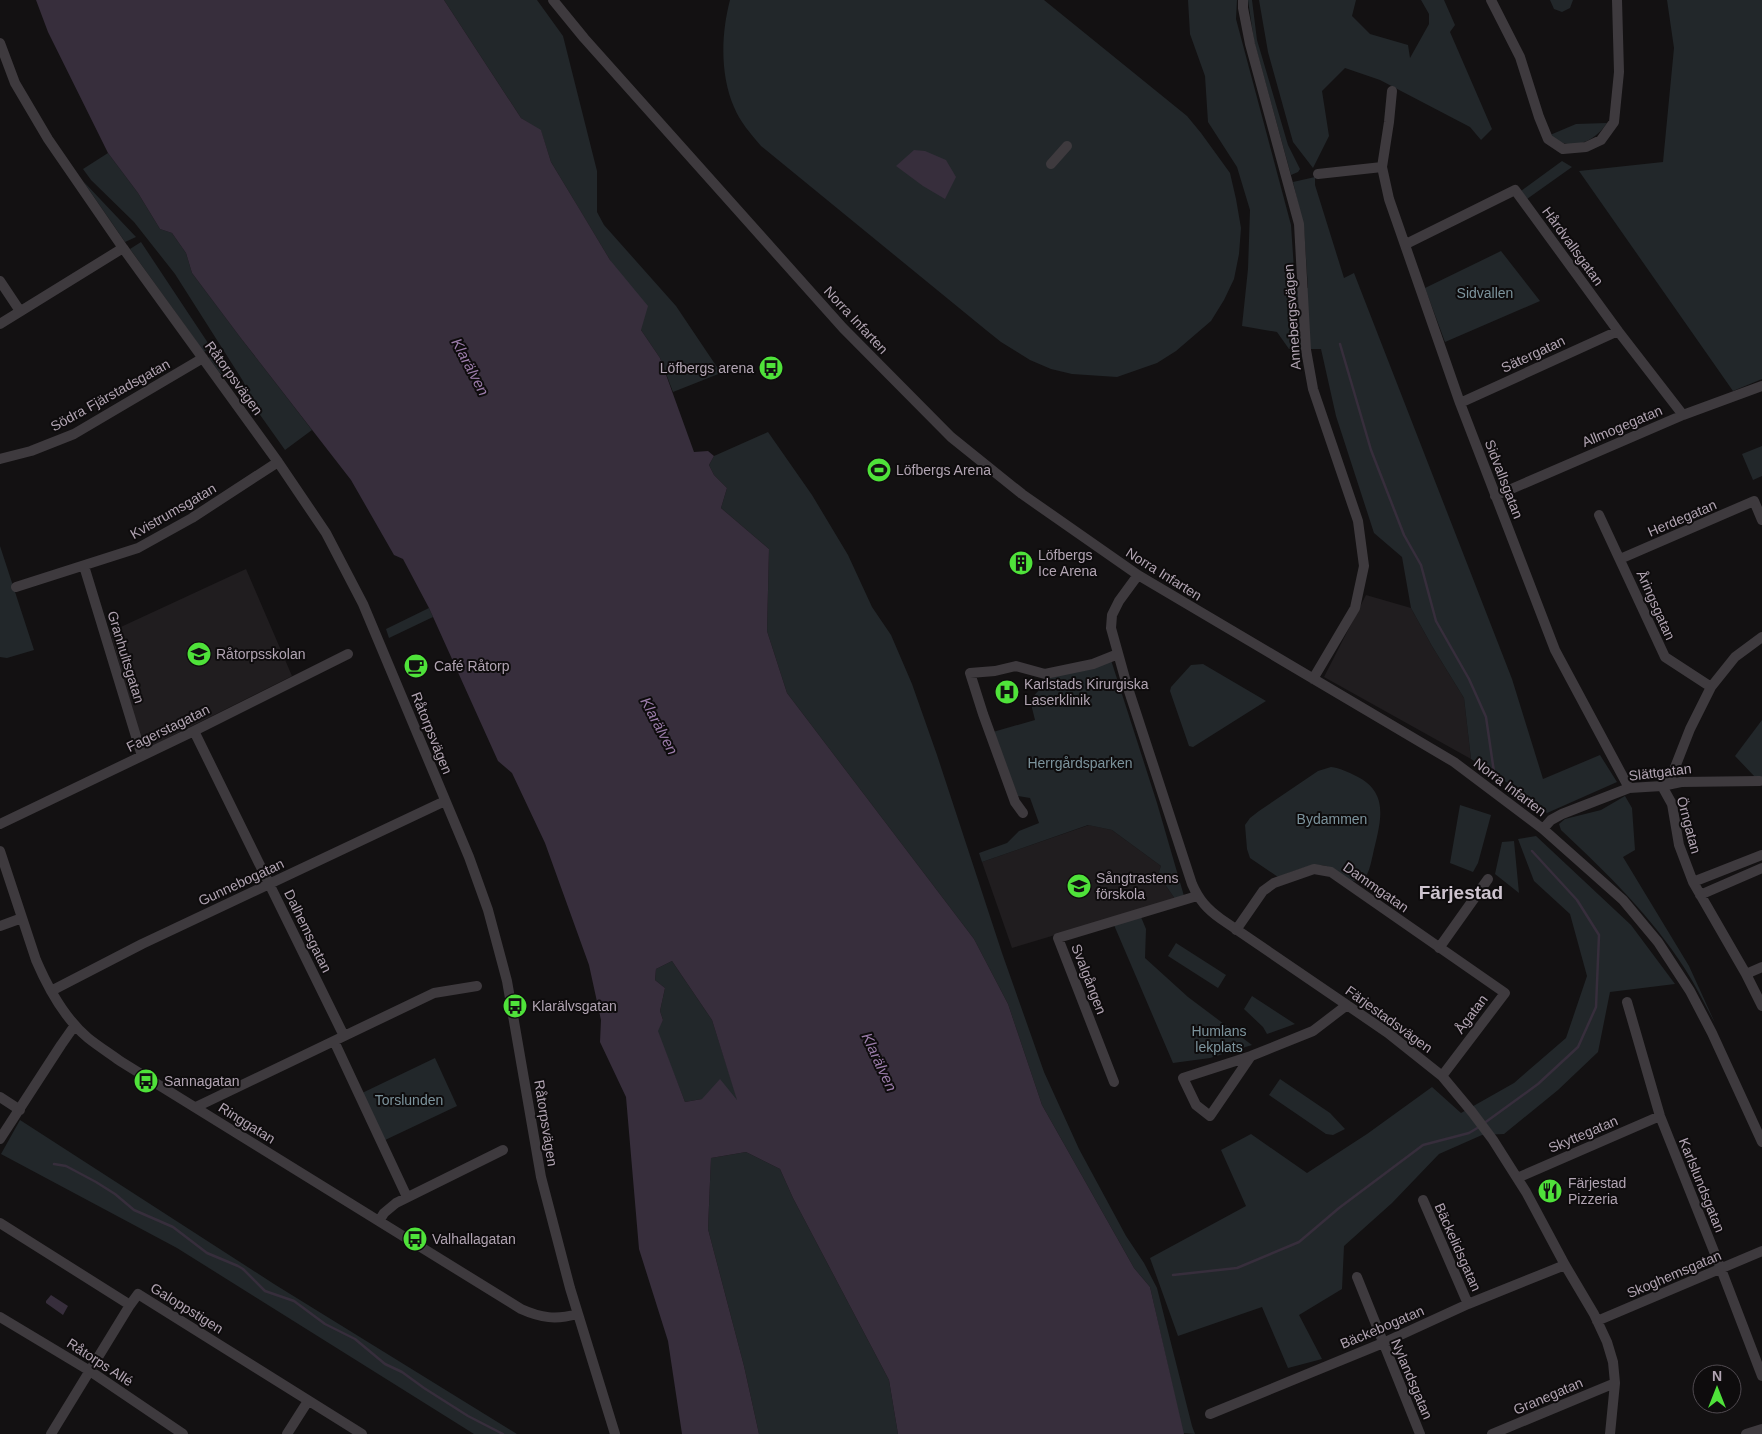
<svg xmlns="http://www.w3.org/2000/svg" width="1762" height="1434" font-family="Arial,sans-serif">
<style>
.built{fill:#201d1f}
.green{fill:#22272a}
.water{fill:#372e3c;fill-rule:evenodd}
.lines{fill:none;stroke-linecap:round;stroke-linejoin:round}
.stream{stroke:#372e3c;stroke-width:2.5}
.minor{stroke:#3e3a3e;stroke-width:10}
.labels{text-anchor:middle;stroke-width:4;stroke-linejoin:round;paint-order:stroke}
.street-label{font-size:14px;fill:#b1a4b2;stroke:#0e0c0d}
.park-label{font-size:14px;fill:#7c939c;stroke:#0e0c0d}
.poi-label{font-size:14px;fill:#b1a4b2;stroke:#0e0c0d;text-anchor:start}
.water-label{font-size:15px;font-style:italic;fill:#9c7dab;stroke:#0e0c0d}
.district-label{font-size:19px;font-weight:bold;fill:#cec4cf;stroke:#0e0c0d}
</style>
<rect width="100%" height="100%" fill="#131112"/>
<path class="built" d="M246 569 292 676 144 750 110 632Z
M1366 595 1411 608 1432 646 1464 698 1471 759 1324 677Z
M1089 825 1112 830 1161 866 1158 874 1175 899 1012 948 982 862Z"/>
<path class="green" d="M444 0H537L563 36 597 171V212L604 225 676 306 721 373 673 392 660 358 641 330 610 260 551 162 541 131 521 118Z
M730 0H1044L1187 116 1201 133 1230 173 1236 199 1241 228 1239 254 1234 279 1224 300 1211 321 1176 351 1157 363 1117 377 1072 374 1051 369 1030 360 1001 342 986 330 761 146C751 134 740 122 734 107 720 75 721 34 730 0Z
M1188 0H1237L1236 19 1291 225 1295 284 1308 288 1304 229 1293 182 1315 177V185L1344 278 1354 273 1512 679 1543 779 1600 755 1617 782 1547 813 1523 793 1471 759 1464 698 1432 646 1411 608 1402 557 1374 533 1336 416 1321 349H1289L1277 332 1242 326 1248 269 1250 210 1237 167 1208 122 1205 76 1190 34Z
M1248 0H1252L1257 40 1288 145 1300 169 1298 172 1291 175 1254 41Z
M1259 0H1356L1352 16 1370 34 1408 45 1410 58 1429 24V14L1421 0H1444L1455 25 1450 32 1492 129 1481 140 1470 127 1380 80 1345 68 1322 91 1329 136 1313 168 1293 142 1268 52Z
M1550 0H1573L1570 8 1562 12 1554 9Z
M1667 0H1762V379L1733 391 1579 171 1663 162 1674 48Z
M1607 123C1594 143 1569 153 1550 135L1576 124Z
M108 153 138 193 160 229 172 233 186 253 192 273 240 337 312 430 285 450 258 412 243 381 175 274 134 222 91 180 83 169Z
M1562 161 1572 167 1527 199 1521 191Z
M83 181 136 237 125 242Z
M141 242 210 346 204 352 130 249Z
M1501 251 1540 301 1445 342 1425 288Z
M215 352 236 384 219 372 209 358Z
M768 432 812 495 848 555 872 607 891 635 912 684 937 755 1002 953 1044 1072 1079 1149 1126 1236 1144 1263 1157 1288 1192 1426 1195 1434 1183 1433 1150 1287 1134 1268 1042 1105 1008 1004 974 939 787 693 767 631 769 549 721 508 727 488 714 475 709 465 714 456Z
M1762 446V476L1753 480 1742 454Z
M0 546 34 650 7 658 0 657Z
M429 608 433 617 389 638 386 629Z
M1111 660 1157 803 1184 896 1175 899 1158 874 1161 866 1112 830 1088 825 982 862 979 853 1007 843 1019 831 1039 823 1030 798 1018 796 993 732 1035 720 1030 700 1050 678Z
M1203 664 1266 701 1193 747 1189 746 1170 691 1171 687 1191 665Z
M1762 720V777H1755L1735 756Z
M1331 767C1340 768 1348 772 1356 776 1391 793 1380 823 1373 854 1371 862 1369 877 1361 881 1352 885 1336 869 1326 866 1312 862 1293 872 1278 877L1250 858 1247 849 1245 825 1250 818 1259 811 1318 771Z
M1625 796 1632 808 1635 850 1623 857 1689 966 1715 1023C1705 1005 1696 986 1685 969 1652 917 1606 872 1561 830L1559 824 1565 819 1601 810Z
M1460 805 1491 815 1478 863 1473 872 1450 863Z
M1536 836 1631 925 1675 984 1610 992 1598 1052 1558 1090 1504 1134 1482 1135 1439 1154 1392 1203 1344 1246 1342 1289 1299 1315 1322 1359 1288 1368 1262 1307 1178 1336 1150 1258 1246 1206 1221 1150 1251 1134 1307 1173 1367 1134 1432 1087 1461 1113 1514 1083 1566 1038 1587 976 1570 914 1534 881 1518 839Z
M1514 841 1519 893 1495 874 1502 842Z
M1141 917 1146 929 1145 958 1188 997 1252 1045 1210 1058 1173 1063 1114 925Z
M1176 943 1226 975 1218 988 1168 956Z
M672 961 712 1020 738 1101 702 1099 685 1102 657 1031 663 1020 660 1011 665 988 655 980 656 969Z
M1252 996 1295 1024 1267 1034 1263 1027 1244 1009Z
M435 1058 457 1106 383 1141 360 1094Z
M1280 1079 1330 1113 1345 1129 1333 1135 1326 1134 1269 1095Z
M20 1120 274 1284 517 1434H474L177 1248 1 1154Z
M746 1152 780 1169 793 1198 889 1380 898 1434H759L744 1366 708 1229 711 1158Z"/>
<path class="water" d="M36 0H444L521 118 541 130 551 162 580 210 610 260 648 306 641 330 660 358 694 452 708 451 714 456 709 465 714 475 727 488 721 508 769 549 767 631 787 693 974 939 1008 1004 1042 1105 1134 1268 1150 1287 1184 1434H898L889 1380 793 1198 780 1169 746 1152 711 1158 708 1229 744 1366 759 1434H682L668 1341 639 1249 626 1097 600 1042 601 1020 589 965 545 843 512 773 498 761 429 608 403 559 394 555 351 480 240 337 192 273 186 253 172 233 160 229 138 193 108 153 48 32ZM672 961 712 1020 737 1100 720 1079 702 1099 685 1102 658 1031 663 1020 660 1011 665 988 655 980 656 969Z
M914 150 925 151 946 160 956 177 945 199 923 186 896 166Z
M51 1295 68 1306 63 1315 46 1303V1301Z"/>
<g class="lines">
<path class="stream" d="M1340 344 1371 450 1404 535 1421 565 1436 621 1469 679 1486 717 1494 772
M1483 1124 1538 1084 1578 1047 1596 1007 1599 935 1577 900 1532 851
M54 1164 66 1166 96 1182 115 1194 134 1210 173 1227 207 1253 238 1266 243 1269 265 1291 294 1301 325 1324 355 1339 385 1364 402 1372 424 1388 468 1416 503 1434
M1173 1275 1237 1268 1299 1242 1339 1208 1423 1145 1469 1133 1479 1127"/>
<path class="minor" d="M553 0 584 38 843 328 951 437 1022 494 1138 575 1454 762 1543 829 1623 900 1658 942 1690 991 1712 1033 1762 1142
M1243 0V8L1250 44 1299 224 1306 350 1313 389 1358 521 1364 566 1355 608 1313 679
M1491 0 1520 57 1539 117 1548 139 1563 149 1586 147 1601 140 1614 122 1619 72 1617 0
M0 43 15 83 48 139 123 248 278 462 326 533 363 604 469 857 488 910 507 981 541 1177 570 1288 615 1434
M1392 91 1389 122 1382 167 1389 199 1460 403 1555 650 1629 788
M1051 164 1067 146
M1318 174 1382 167
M1406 244 1515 190 1618 331 1683 415
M0 281 20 311
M0 324 123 248
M1460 403 1618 331
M0 459 31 451 74 434 203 358
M1495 496 1683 415 1762 386
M1599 515 1665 657 1711 687
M1620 559 1754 501 1762 520
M84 566 142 756
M1138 575 1119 601 1112 615 1111 628 1126 682 1192 884C1199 900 1207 909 1221 919L1388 1033 1442 1076 1472 1112 1493 1140 1526 1192 1565 1265 1594 1314 1607 1342 1613 1362 1615 1383 1610 1434
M16 587 138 548 192 518 278 462
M194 731 344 1036
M1662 786 1672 804 1679 845 1693 882 1746 974 1762 1006
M1662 786 1672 775 1690 729 1711 687 1735 657 1762 637
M1023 813 1015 802 983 714 970 673 995 671 1016 666 1045 674 1093 664 1118 654
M0 824 194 731 348 654
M1543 829 1551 820 1562 814 1629 788 1662 786 1681 782 1760 781
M0 851 36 960C48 988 64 1018 88 1038 98 1046 109 1053 120 1061L521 1309C541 1318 556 1320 577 1314
M1693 882 1762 855
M1700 895 1762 868
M0 926 22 918
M1236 930 1263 891 1274 883 1314 869 1331 872 1505 993 1442 1076
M1439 948 1488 879
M1746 974 1762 967
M51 991 142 944 445 801
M1627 1002 1660 1116 1721 1269 1762 1376
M334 1041 407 1197
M1251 1056 1210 1116 1196 1105 1183 1078 1251 1056 1313 1031 1347 1005
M1114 1082 1058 938 1197 896
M0 1097 20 1110
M196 1107 434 993 477 986
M0 1139 61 1045 75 1025
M1517 1178 1660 1116
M1423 1200 1468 1304
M379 1221 384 1213 396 1203 503 1150
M0 1223 130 1305 138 1294 362 1434
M1357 1277 1420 1434
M0 1317 90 1371 183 1434
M1597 1321 1762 1251
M1210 1414 1383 1343 1468 1304 1565 1265
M51 1434 130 1305
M287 1434 308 1401
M1492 1434 1615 1383
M1746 1434 1762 1429"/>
</g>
<defs>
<symbol id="bus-disc" viewBox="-11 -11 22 22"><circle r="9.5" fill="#4fe23a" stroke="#0e0c0d"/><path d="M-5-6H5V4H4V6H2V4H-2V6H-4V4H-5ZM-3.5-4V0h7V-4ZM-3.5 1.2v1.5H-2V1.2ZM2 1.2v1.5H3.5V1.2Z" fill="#111"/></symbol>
<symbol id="stadium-disc" viewBox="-11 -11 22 22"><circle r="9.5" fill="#4fe23a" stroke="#0e0c0d"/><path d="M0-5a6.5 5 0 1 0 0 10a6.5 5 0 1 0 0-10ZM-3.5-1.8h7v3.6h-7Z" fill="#111"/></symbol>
<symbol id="building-disc" viewBox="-11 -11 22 22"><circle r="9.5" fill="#4fe23a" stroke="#0e0c0d"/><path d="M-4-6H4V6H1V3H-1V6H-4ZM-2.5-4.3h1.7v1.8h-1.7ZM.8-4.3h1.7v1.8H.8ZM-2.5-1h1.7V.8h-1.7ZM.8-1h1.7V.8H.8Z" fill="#111"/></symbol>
<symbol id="school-disc" viewBox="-11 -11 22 22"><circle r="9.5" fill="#4fe23a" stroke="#0e0c0d"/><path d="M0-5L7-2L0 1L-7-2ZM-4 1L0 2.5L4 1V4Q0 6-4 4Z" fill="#111"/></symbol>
<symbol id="cafe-disc" viewBox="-11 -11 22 22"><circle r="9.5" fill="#4fe23a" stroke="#0e0c0d"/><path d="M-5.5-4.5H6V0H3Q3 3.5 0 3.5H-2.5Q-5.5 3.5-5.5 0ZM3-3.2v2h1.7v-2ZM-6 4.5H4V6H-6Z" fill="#111"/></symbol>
<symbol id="hospital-disc" viewBox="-11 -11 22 22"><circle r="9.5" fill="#4fe23a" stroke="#0e0c0d"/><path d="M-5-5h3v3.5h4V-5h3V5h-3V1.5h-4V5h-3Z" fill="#111"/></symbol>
<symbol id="restaurant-disc" viewBox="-11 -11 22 22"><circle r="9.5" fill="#4fe23a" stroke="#0e0c0d"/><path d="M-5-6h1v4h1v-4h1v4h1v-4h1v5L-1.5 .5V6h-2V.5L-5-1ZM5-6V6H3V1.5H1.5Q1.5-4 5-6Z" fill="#111"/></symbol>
</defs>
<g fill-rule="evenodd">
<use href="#bus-disc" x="757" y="354" width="28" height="28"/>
<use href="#stadium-disc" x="865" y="456" width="28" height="28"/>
<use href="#building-disc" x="1007" y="549" width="28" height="28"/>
<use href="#school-disc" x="185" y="640" width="28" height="28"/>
<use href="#cafe-disc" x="402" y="652" width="28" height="28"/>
<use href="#hospital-disc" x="993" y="678" width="28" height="28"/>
<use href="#school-disc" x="1065" y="872" width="28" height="28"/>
<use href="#bus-disc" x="501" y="992" width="28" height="28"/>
<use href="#bus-disc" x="132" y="1067" width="28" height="28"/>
<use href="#restaurant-disc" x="1536" y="1177" width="28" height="28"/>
<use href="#bus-disc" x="401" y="1225" width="28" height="28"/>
</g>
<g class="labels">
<g class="street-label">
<text transform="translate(1573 246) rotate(54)" y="5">Hårdvallsgatan</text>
<text transform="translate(1292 317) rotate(-94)" y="5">Annebergsvägen</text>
<text transform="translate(856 320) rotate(47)" y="5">Norra Infarten</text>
<text transform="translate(1533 354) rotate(-25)" y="5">Sätergatan</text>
<text transform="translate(234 378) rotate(54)" y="5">Råtorpsvägen</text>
<text transform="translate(110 395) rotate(-29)" y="5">Södra Fjärstadsgatan</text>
<text transform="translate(1622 426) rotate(-23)" y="5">Allmogegatan</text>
<text transform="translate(1504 479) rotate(69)" y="5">Sidvallsgatan</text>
<text transform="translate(173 511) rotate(-30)" y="5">Kvistrumsgatan</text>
<text transform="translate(1682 518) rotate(-23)" y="5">Herdegatan</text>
<text transform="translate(1164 574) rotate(32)" y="5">Norra Infarten</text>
<text transform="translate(1656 605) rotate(66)" y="5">Åringsgatan</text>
<text transform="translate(126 657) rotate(73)" y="5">Granhultsgatan</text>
<text transform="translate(168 728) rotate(-26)" y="5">Fagerstagatan</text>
<text transform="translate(432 733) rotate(68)" y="5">Råtorpsvägen</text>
<text transform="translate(1660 772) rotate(-7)" y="5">Slättgatan</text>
<text transform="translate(1510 787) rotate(37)" y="5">Norra Infarten</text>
<text transform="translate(1689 825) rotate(75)" y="5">Örngatan</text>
<text transform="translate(241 882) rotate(-25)" y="5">Gunnebogatan</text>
<text transform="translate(1376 887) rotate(35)" y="5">Dammgatan</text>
<text transform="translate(308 931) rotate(64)" y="5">Dalhemsgatan</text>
<text transform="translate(1089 979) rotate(69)" y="5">Svalgången</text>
<text transform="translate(1471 1014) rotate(-53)" y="5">Ågatan</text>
<text transform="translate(1389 1019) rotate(36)" y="5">Färjestadsvägen</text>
<text transform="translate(247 1123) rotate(32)" y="5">Ringgatan</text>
<text transform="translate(546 1123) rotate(81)" y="5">Råtorpsvägen</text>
<text transform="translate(1583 1134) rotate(-23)" y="5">Skyttegatan</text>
<text transform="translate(1702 1185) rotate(68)" y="5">Karlslundsgatan</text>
<text transform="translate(1458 1247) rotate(66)" y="5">Bäckelidsgatan</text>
<text transform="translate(1674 1274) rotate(-23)" y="5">Skoghemsgatan</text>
<text transform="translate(187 1308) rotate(32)" y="5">Galoppstigen</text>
<text transform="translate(1382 1327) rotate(-23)" y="5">Bäckebogatan</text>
<text transform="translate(100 1362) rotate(33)" y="5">Råtorps Allé</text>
<text transform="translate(1412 1379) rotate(67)" y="5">Nylandsgatan</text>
<text transform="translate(1548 1396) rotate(-23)" y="5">Granegatan</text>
</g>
<g class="park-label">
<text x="1485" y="298">Sidvallen</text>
<text x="1080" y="768">Herrgårdsparken</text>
<text x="1332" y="824">Bydammen</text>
<text x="1219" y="1036">Humlans<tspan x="1219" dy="16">lekplats</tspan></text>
<text x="409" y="1105">Torslunden</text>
</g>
<g class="poi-label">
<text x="754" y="373" text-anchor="end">Löfbergs arena</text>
<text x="896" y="475">Löfbergs Arena</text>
<text x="1038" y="560">Löfbergs<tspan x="1038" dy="16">Ice Arena</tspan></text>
<text x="216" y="659">Råtorpsskolan</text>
<text x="434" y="671">Café Råtorp</text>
<text x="1024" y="689">Karlstads Kirurgiska<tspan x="1024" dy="16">Laserklinik</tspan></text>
<text x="1096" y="883">Sångtrastens<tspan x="1096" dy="16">förskola</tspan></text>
<text x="532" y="1011">Klarälvsgatan</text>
<text x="164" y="1086">Sannagatan</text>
<text x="1568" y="1188">Färjestad<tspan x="1568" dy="16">Pizzeria</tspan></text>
<text x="432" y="1244">Valhallagatan</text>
</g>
<g class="water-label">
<text transform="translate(470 367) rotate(62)" y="5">Klarälven</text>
<text transform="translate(659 726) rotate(62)" y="5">Klarälven</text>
<text transform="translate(879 1062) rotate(65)" y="5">Klarälven</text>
</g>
<g class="district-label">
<text x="1461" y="899">Färjestad</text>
</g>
</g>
<g transform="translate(1717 1389)"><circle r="24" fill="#0e0c0d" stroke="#4f494f"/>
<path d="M0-4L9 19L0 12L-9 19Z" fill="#4fe23a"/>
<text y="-8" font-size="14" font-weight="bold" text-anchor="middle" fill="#b1a4b2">N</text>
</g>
</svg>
